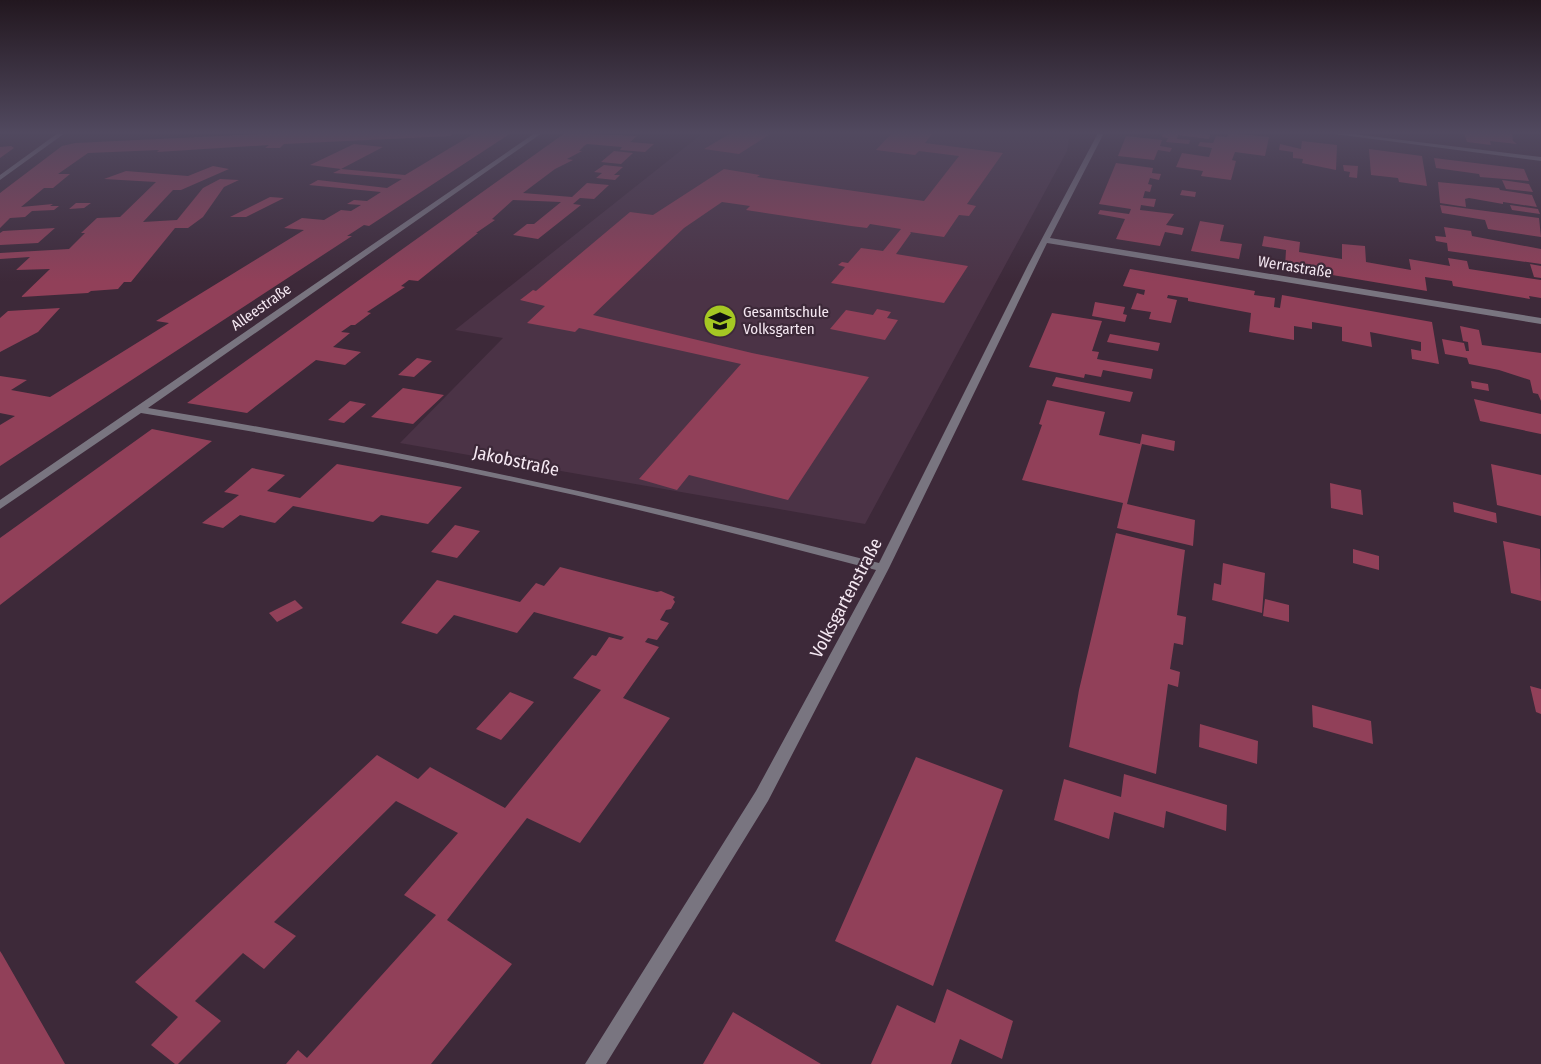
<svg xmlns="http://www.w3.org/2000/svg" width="1541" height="1064" font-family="'Fira Sans Condensed',sans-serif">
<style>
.built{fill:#4b3346}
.building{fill:#914059}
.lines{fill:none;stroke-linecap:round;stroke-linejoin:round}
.minor{fill:#797580;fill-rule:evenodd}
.labels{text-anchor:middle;stroke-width:4.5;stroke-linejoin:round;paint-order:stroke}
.far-street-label{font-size:15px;fill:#f5e8f2;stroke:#3d2939}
.far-poi-label{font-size:15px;fill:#f5e8f2;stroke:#3d2939;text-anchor:start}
.street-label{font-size:18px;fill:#f5e8f2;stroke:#3d2939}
</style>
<rect width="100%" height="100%" fill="#3d2939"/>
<path class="built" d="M703 133H1070L1067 151 865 524 400 443 503 338 455 330Z"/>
<path class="building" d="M282 133H452L451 136 284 144 280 148H265L269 145 157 152 159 150 88 153 58 174H70L53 188H44L21 207 53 204 50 206H59L54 210 32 211 25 217 10 218 0 228V193L62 146 75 143Z
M475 133H511L369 226 364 225 347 236H352L0 466V425L15 416 0 413V376L27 380 11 390 50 397 169 323 156 321 304 230 284 228 302 218 324 220 341 210 351 211 361 205 347 204 354 200 367 201 381 192 309 185 318 180 387 188 402 179 333 173 341 169 310 165 354 144 383 147 341 169 405 175Z
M565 133 637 136 630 142 654 144 645 152 620 150 622 147 587 144 584 146 579 151H582L567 159 573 160 555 169 523 193 572 197 587 183 609 185 594 199 580 198 573 204 581 205 538 239 513 235 527 224H534L561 202 513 200 492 219 495 220 476 233H478L418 281 409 280 401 286 405 287 367 312 371 313 355 325H351L341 332 350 333 333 347 361 352 345 365 316 360 247 413 187 403Z
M731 133H772L739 154 704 149Z
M892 133H933L925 143 1003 153 967 204 976 206 969 216 959 215 944 237 910 232 911 233 896 254 968 266 944 303 831 283 845 267 838 265 842 262 848 263 861 248 883 251 901 229 870 224 867 228 851 226 746 210 750 206 722 202 684 228 593 315 752 353 869 377 788 500 689 475 677 490 639 479 741 364 579 328 575 332 527 323 545 306 520 300 533 290 536 291 630 212 653 215 724 169 760 175 757 177 924 201 959 156 919 151 915 155 876 150Z
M1163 133H1205L1210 135 1209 139 1178 135 1177 139 1190 140 1189 144 1166 142 1168 138 1162 137Z
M1228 133 1269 137 1265 156 1235 152 1232 160 1236 161 1231 180 1201 176 1203 171 1176 167 1182 153 1209 157 1212 148 1198 146 1200 142 1213 143 1216 136 1227 137Z
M1464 133H1512L1513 141 1517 144 1490 141 1491 145 1467 142Z
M1126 136 1162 140 1160 146 1172 148 1170 152 1158 150 1154 160 1118 156Z
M1302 141 1337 145 1336 170 1302 163 1303 159 1293 158V152L1279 150 1280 144 1301 149Z
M11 146 14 148 0 158V147Z
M1369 149 1422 156 1427 186 1399 182 1398 178 1371 175Z
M614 151 633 153 621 164 601 162Z
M1434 158 1524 169 1529 181 1480 177 1479 174 1436 168Z
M1116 163 1153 168 1152 173 1161 174 1159 180 1150 178 1148 184 1152 185 1150 192 1145 191 1143 198 1156 199 1154 207 1141 205 1140 210 1174 214 1166 225 1184 228 1182 235 1165 232 1160 246 1116 239 1125 219 1098 214 1100 210 1129 214 1131 209 1099 204Z
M604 165 623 167 614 175H620L615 180 596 178 602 173 594 172Z
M1343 165 1358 166 1357 178 1349 177 1350 172 1344 171Z
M213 166 229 169 181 190H173L143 222 177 220 203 188 220 179 239 180 224 187 203 217 188 228H175L131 282H124L118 289 91 291 88 293 21 297 50 269 16 270 30 257 0 259V253L69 249 85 233H81L97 218 120 217 156 182 104 179 126 171 188 176Z
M1502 180 1529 184 1533 192 1506 189Z
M1438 182 1499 188 1500 190 1532 195 1537 207 1503 202V204L1469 198 1465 199 1466 207 1440 203Z
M1182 190 1196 192 1195 197 1180 195Z
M270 197 284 198 246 217H230Z
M76 203H91L84 208 69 209Z
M1440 205 1539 218 1541 237 1488 229 1485 220 1442 213Z
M1510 205 1538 209 1540 214 1512 210Z
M1200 221 1224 225 1220 241 1242 244 1239 259 1191 251Z
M1444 227 1471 231 1472 236 1541 249V264L1448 251 1447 243 1436 241 1435 236 1446 237Z
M55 228 38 243 0 245V233L3 231Z
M1264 236 1300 242 1299 252 1342 259V244L1365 246 1366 262 1411 270 1409 259 1450 266 1448 258 1467 261 1469 269 1541 280V298L1529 296 1530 299 1453 286 1452 281 1425 277 1427 291 1285 267 1286 250 1262 246Z
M1530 264 1541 266V278L1534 277Z
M1130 269 1255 291 1254 295 1275 298 1274 307 1280 308 1282 295 1432 322 1439 364 1412 359 1411 349 1421 351V342L1370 332 1372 347 1342 341V327L1312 322V329L1294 326V340L1249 332 1251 313 1188 301V298L1168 295 1167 298 1177 300 1171 323 1149 319 1151 312 1131 309 1137 293 1144 295 1145 290 1123 286Z
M1095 302 1125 307 1123 314 1127 315 1125 322 1092 316Z
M60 308 38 332 0 352V318L8 311Z
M877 309 891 312 887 318 898 320 885 340 830 329 846 310 873 315Z
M1052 313 1102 321 1092 351 1099 352 1097 359 1153 369 1151 379 1103 370 1101 377 1085 374 1084 378 1029 367Z
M1460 326 1479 330 1482 345 1541 353V401L1538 394 1533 393 1530 380 1499 370 1469 364 1467 358 1445 354 1442 339 1464 343 1466 351H1469L1468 342 1463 341Z
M1110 334 1160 343 1158 351 1107 342Z
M417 358 432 361 414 377 398 375Z
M1056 377 1133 392 1130 402 1052 386Z
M1471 381 1488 384 1489 391 1472 388Z
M403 388 444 395 413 424 371 417Z
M1474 399 1541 414V434L1480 421Z
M1047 400 1105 412 1099 435 1140 444 1142 434 1175 441 1174 451 1142 444 1127 504 1195 520 1193 546 1117 528 1123 503 1022 480 1042 425 1039 424Z
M350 401 366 404 344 423 328 420Z
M152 429 212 441 0 605V538Z
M337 464 462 487 428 524 381 515 373 522 293 506 275 523 240 515 223 528 202 523 239 495 224 492 252 468 285 475 267 491 300 498Z
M1491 464 1541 475V516L1497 505Z
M1330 483 1361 490 1363 515 1331 508Z
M1453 502 1496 513 1497 523 1454 512Z
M455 525 480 531 457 558 431 552Z
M1116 533 1185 550 1177 615 1186 617 1183 645 1174 643 1170 669 1180 672 1178 687 1168 684 1156 774 1069 747 1079 690Z
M1503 541 1540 549 1541 601 1511 593Z
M1353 549 1379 556V570L1353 563Z
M1223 563 1265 573 1262 613 1212 600 1214 583 1221 585Z
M560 567 657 592 661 591 675 597 673 599 675 602 671 609 666 610 660 620 669 623 657 640 648 638 645 642 659 647 623 698 670 718 580 843 527 818 447 920 512 964 431 1064H286L298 1050 307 1058 436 915 404 895 458 833 396 801 274 922 296 936 264 969 243 953 195 1001 221 1021 178 1064H175L151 1045 178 1017 135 982 377 755 418 779 430 767 505 808 601 690 573 678 592 655 596 656 609 637 621 640 624 637 534 612 517 633 454 615 437 634 401 623 437 580 520 602 536 583 544 586Z
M1265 599 1289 605V622L1263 616Z
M295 600 303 608 277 622 269 613Z
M1530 686 1541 689V714L1536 712Z
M510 692 534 702 501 740 476 729Z
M1312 705 1371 721 1373 744 1313 727Z
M1200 724 1258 741 1257 764 1199 747Z
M916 757 1003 790 933 986 835 941Z
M1124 774 1227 805 1226 831 1166 811 1164 828 1114 812 1109 839 1054 820 1064 779 1121 797Z
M0 951 2 954 65 1064H0Z
M947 989 1013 1021 1002 1059 960 1039 951 1064H871L897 1005 935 1023Z
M733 1012 821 1064H703Z"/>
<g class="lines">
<path class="minor" d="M58 133H65L0 180V175Z
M535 133H542L148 408C394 448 637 501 879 563L1028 265 1098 133H1104L1050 238 1541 318V324L1047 243 889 568 768 801 606 1064H585L756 791 876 570C754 538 633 507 510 481 388 455 264 433 141 413L0 509V500Z
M1327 133H1345L1541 157V161Z"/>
</g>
<linearGradient id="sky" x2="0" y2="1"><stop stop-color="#22171f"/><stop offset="0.47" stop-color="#51495f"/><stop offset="1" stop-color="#51495f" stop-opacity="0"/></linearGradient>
<rect width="1541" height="282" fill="url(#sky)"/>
<defs>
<symbol id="school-disc" viewBox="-11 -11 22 22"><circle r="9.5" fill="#a5c823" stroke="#3d2939"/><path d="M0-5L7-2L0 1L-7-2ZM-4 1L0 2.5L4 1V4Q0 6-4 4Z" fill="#111"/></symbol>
</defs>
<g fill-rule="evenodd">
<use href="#school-disc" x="701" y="302" width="38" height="38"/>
</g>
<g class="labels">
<g class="far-street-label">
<text transform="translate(1295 267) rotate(9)" y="5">Werrastraße</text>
<text transform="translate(261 307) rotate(-35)" y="5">Alleestraße</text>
</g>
<g class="far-poi-label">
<text x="743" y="317">Gesamtschule<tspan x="743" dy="17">Volksgarten</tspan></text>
</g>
<g class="street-label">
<text transform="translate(516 461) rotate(12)" y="6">Jakobstraße</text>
<text transform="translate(846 598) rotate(-62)" y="6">Volksgartenstraße</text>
</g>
</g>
</svg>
